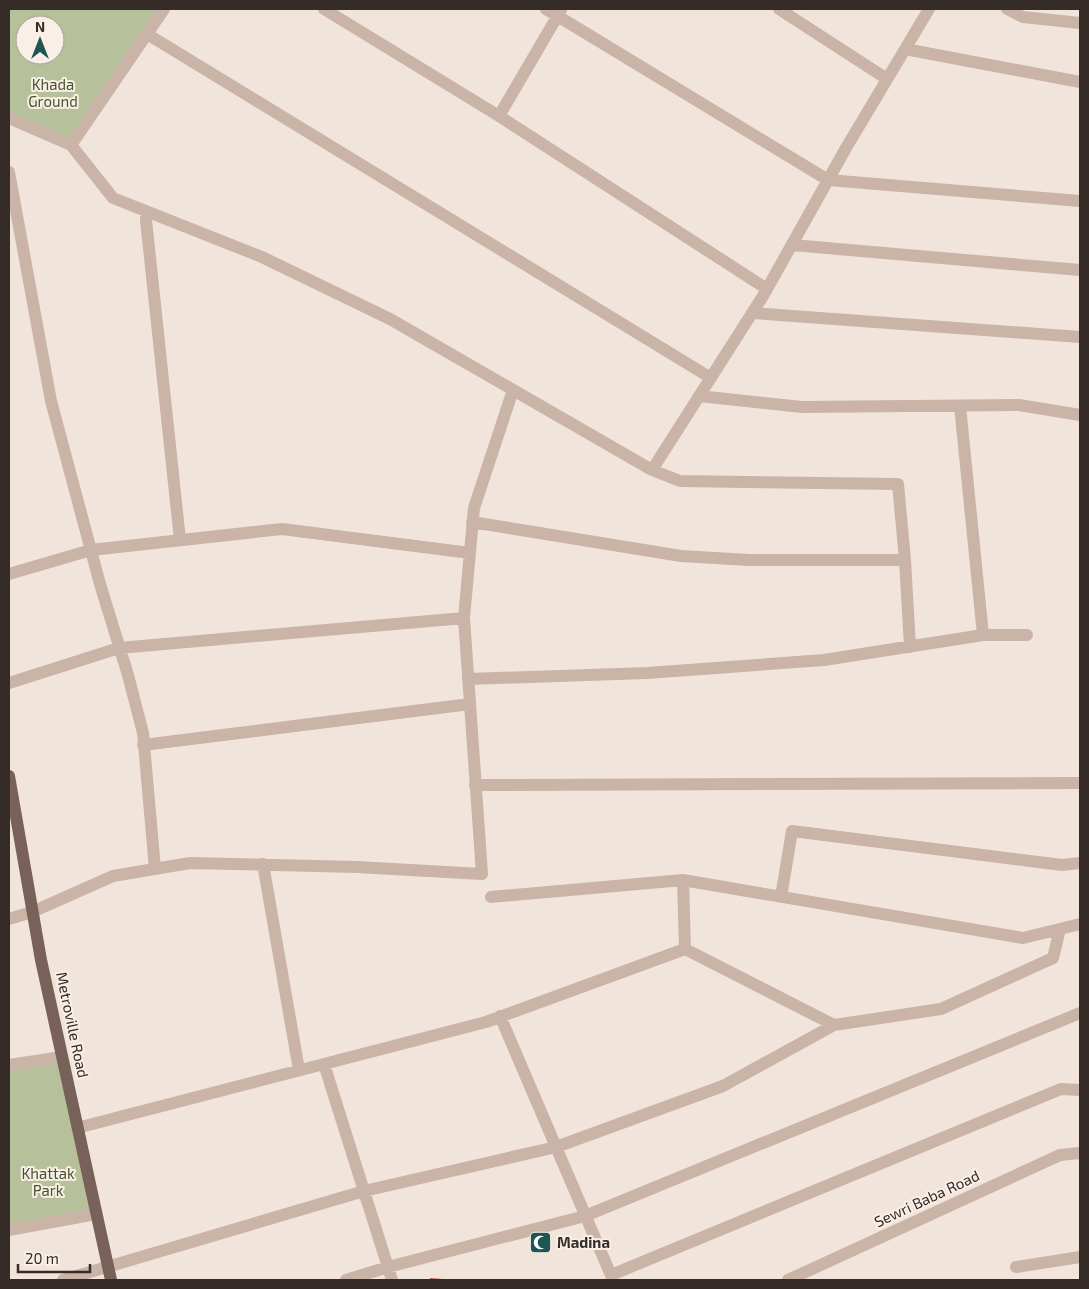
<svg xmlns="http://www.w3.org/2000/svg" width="1089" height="1289" font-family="'Exo 2',sans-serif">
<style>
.green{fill:#b6c09b;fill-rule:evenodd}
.building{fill:#c45c46}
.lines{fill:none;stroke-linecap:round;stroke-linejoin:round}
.street{stroke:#c9b4a7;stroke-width:12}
.primary{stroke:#776159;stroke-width:12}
.labels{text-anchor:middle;stroke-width:4;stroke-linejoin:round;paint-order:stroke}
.park-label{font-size:15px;fill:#47532b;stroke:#f9efe7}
.street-label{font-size:15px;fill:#352b27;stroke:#f9efe7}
.poi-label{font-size:15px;font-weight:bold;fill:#352b27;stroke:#f9efe7;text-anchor:start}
</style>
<rect width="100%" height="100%" fill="#f1e5db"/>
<path class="green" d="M9 9H165L68 140 9 120ZM25 25H55V55H25Z
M62 1057 96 1214 9 1230V1065Z"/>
<path class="building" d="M430 1278 443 1279V1280H430Z"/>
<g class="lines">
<path class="street" d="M324 9 499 116 767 289
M546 9 828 180 1080 201
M779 9 887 79
M1007 9 1023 17 1080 23
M147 34 711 378
M905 49 1080 82
M499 116 561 10
M9 118 71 145 113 198 262 257 390 319 652 470 680 481 898 484 905 560 910 647
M71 145 164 9
M9 172 51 401 100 584 128 675 143 733 155 869
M146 211V220L180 540
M792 245 1080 270
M753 313 1080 337
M699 396 802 407 1019 405 1080 415
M960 406 983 635
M652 470 763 296 846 148 929 9
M472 522 681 556 749 560H905
M9 574 91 550 282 529 470 553
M468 679 647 673 824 660 983 635H1027
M9 683 119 648 464 618
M143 745 470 704
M475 785 1080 783
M263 864 299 1070
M491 897 683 880 1023 938 1080 924
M781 897 792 831 1062 865 1080 863
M9 919 32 912 113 876 190 863 357 867 482 874 464 618 474 508 513 390
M685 949 834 1025
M500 1016 613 1280
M324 1064 392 1280
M9 1065 62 1057
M77 1128 486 1022 685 949 683 880
M9 1230 96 1214
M1016 1267 1080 1257
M611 1275 1061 1089 1080 1090
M63 1280 364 1191 556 1147 723 1086 834 1025 941 1009 1053 958 1060 929
M346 1280 388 1267 585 1216 1080 1013
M788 1280 1060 1155 1080 1153"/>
<path class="primary" d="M9 776 41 960 111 1280"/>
</g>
<defs>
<symbol id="mosque-square" viewBox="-11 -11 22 22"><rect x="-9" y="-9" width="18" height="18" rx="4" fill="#1e5656" stroke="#f9efe7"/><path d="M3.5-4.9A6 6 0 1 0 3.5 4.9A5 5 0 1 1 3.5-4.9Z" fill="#fff"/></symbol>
</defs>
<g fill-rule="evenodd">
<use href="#mosque-square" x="528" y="1230" width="25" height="25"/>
</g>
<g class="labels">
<g class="park-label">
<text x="53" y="90">Khada<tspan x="53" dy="17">Ground</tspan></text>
<text x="48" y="1179">Khattak<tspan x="48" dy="17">Park</tspan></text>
</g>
<g class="street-label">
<text transform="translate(72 1025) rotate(78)" y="5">Metroville Road</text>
<text transform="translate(927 1199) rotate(-25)" y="5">Sewri Baba Road</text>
</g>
<g class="poi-label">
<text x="557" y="1248">Madina</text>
</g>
</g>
<rect width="1089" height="1289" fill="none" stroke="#352b27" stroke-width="20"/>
<g transform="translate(40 40)"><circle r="24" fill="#f9efe7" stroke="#aba19a"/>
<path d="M0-4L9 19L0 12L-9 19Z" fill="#1e5656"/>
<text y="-8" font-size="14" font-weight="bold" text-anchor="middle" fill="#352b27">N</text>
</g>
<path d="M18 1264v8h72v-8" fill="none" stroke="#352b27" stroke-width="2.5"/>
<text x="25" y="1264" font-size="15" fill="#352b27" stroke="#f9efe7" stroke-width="4" paint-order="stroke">20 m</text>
</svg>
